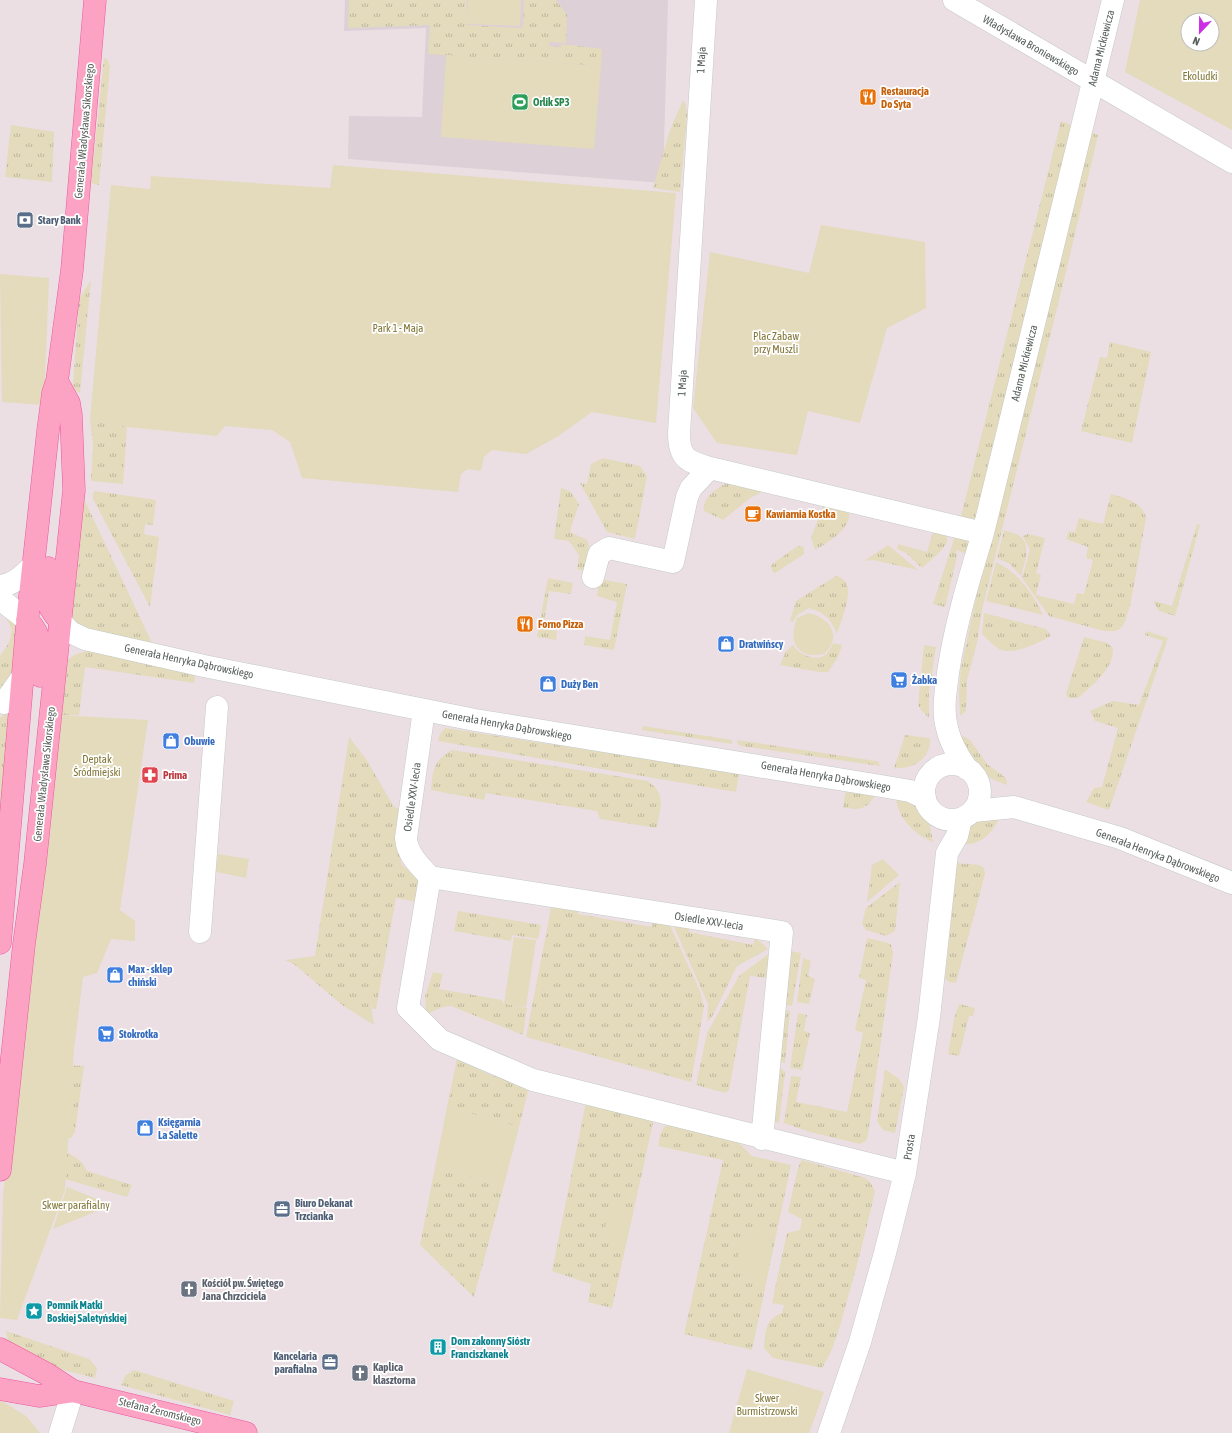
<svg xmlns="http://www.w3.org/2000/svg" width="1232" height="1433" font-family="'Asap Condensed',sans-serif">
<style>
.education{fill:#ddd0d6}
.grass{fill:url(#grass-tufts)}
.park{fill:#e3dbbc;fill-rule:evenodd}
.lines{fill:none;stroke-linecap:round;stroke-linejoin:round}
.minor-casing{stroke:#c3cac6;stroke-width:23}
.major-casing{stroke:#ec57a0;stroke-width:23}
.minor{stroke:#fff;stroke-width:22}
.major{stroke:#fca3c4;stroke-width:22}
.labels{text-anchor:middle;stroke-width:3.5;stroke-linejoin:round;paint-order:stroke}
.street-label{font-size:11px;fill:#58605b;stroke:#fff}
.park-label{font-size:11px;fill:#817536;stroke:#fff}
.food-label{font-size:11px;font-weight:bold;fill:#c56008;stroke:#fff;text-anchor:start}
.leisure-label{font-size:11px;font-weight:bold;fill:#27864d;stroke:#fff;text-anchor:start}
.service-label{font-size:11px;font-weight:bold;fill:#4e5e75;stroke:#fff;text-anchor:start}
.shop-label{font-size:11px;font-weight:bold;fill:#366cbe;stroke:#fff;text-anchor:start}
.health-label{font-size:11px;font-weight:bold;fill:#be3a42;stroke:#fff;text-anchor:start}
.worship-label{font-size:11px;font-weight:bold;fill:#5b616d;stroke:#fff;text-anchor:start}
.culture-label{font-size:11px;font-weight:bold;fill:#0d838f;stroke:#fff;text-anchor:start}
</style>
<defs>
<pattern id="grass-tufts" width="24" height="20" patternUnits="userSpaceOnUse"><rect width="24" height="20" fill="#e3dbbc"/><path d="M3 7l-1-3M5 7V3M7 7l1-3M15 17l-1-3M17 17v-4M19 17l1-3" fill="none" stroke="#bbb59c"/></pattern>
</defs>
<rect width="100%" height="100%" fill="#ebdfe4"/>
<path class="education" d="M345 0H668L663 183 348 159 349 116 422 117 426 28 344 31Z"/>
<path class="grass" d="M349 0H467V25L519 28 523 27 524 0H556L567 15 566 43 549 42V46L561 47V44L602 49 601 66 428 54 430 25 348 28Z
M104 58 108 60 110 66 99 185 91 183Z
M683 100 686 105 687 117 680 192 653 188 670 130Z
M1061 121 1098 135 1066 272 982 610 977 643 967 680 966 711 960 716 959 691 961 668 984 560 956 550 957 557 945 607 933 604 960 520Z
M11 125 54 132 52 182 5 177Z
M91 280 80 393 76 391 73 385 79 299Z
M1110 342 1151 352 1132 443 1081 431 1100 357 1107 358Z
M90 419 127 427 123 484 91 481 93 445Z
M603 458 640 466 647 476 635 539 607 532 580 483 587 484 591 464Z
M727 483 761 489 762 492 750 498 723 520 704 511C702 498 717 488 727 483Z
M561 488 570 491 579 504 570 531 572 533 587 540 589 545 584 571 577 569 579 555 569 541 554 539Z
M95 491 156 500 153 525 145 524 144 534 159 537 150 607 93 499V493Z
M1111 494C1124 498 1142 501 1146 518L1130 606 1125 622 1120 629 1115 631H1104L1049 616 1022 578 1030 550 1023 536 1028 534 1045 538 1036 573 1041 575 1036 595 1074 604 1077 593 1084 594 1093 560 1086 558 1088 547 1066 539 1069 531 1075 532 1079 518 1103 524Z
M84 499 152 643 82 629 73 619 70 612Z
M823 506 849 513C851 529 827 543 815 550L811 538Z
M1197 524 1200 525 1175 616 1159 611 1154 603 1155 601 1172 606Z
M939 529 947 535V543L939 553 922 568 906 553 897 549 898 544 927 552 932 535Z
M1004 530C1008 532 1016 533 1020 536 1032 545 1024 564 1021 576L1010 564 997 558Z
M888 545 918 570 873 560 864 561Z
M801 546 804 548V554L775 573 772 571 771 565 796 547Z
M996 562C1018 572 1033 594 1043 615L986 601Z
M836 576C860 580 841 620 837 634 831 619 824 612 809 608L797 615 793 622 790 621 796 601Z
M548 578 573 583 571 594 549 591 543 629 557 631 556 640 537 637Z
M599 579 627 584 614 650 584 645 585 636 610 640 617 602 597 596Z
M2 609 20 622 17 675 0 693V656L9 643 12 630Z
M984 613 1046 629 1051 636C1037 643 1014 656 999 649 993 645 987 639 982 634Z
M1146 631 1168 638 1109 810 1086 802 1094 788 1102 787 1118 728 1095 721 1090 711 1113 701 1139 705 1163 641 1145 635Z
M1084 637 1107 643 1113 648C1114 669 1092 685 1078 698H1068L1066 694Z
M833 643 842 645 838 657 828 672H819L780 665 786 651 793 645C797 653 812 660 821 657 827 656 831 648 833 643Z
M924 645 936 647 929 692V718L921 710 918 705Z
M90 651 196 670 194 683 85 667 79 715H60C60 705 60 671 63 665 68 656 80 652 90 651Z
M5 714 10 715 0 856V718Z
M643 726 732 740V744L642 730Z
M445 728 739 773 736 792 438 741 440 734Z
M905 735 930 738C932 758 913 770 894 768Z
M961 735 970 740 987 764 1006 778 1007 785C979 775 966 765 961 735Z
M349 737 366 759 394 807 402 809 399 855 402 865 418 879 420 884 417 902 396 898 376 1009H372L369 994 374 1025 342 1005 294 964 285 960 315 956Z
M737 740 876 761H878L880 766 741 746 738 744Z
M452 750 648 781C667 795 660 807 657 828L600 819 597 811 486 793 484 800 431 790C433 770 433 761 452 750Z
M846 789 876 794C866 810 861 810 843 808Z
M896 797 917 804 930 826 933 842C915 835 897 818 896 797Z
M1000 816C992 834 981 846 960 844 973 818 972 820 1000 816Z
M883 859 899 875 867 902 872 865Z
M957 863 979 865 984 868 985 874 956 983 949 982 945 979Z
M900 882 895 931 886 936 866 930 862 924 866 908Z
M553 898 579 902 578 914 652 927 654 917 667 919 700 991 704 1007 691 1082 526 1037Z
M458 911 541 925 538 939 512 935 511 941 454 931Z
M671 920 689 925V932L753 945 755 937 768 949 737 966 712 1017 707 1022 708 1004Z
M867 938 888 943 891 945 893 953 868 1135 866 1141 860 1144 810 1132 784 1123 791 1076 801 1077 796 1102 847 1112 863 1033 855 1030 866 980 859 978Z
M786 950 801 953 792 1006 779 1003Z
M767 955H770L768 978 750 976 729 1090 725 1093 696 1085 707 1033 739 976Z
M803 958 811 961 808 976 815 979 809 1004 797 1002Z
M433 972 443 974 439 989 502 1000V1003L527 1008 523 1035 451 1006 443 1007 429 1013 426 1010 425 996Z
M959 1004 975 1008 973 1016H969L959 1056 948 1054 954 1019Z
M780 1009 790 1011 785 1063 771 1061Z
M798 1013 807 1015 804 1031 810 1033 802 1070 790 1068Z
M457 1059 488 1074 529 1087 519 1127 447 1107Z
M65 1065 84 1066 75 1132 71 1138 64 1139Z
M780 1068 785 1072 779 1123 766 1119 777 1070Z
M885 1069 899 1079 904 1087 895 1133 883 1130 877 1121Z
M586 1102 646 1117 653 1123 612 1308 588 1302 591 1284 552 1271Z
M669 1125 739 1143 752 1156 791 1165 752 1350 684 1334 723 1160 658 1146 660 1135 664 1127Z
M62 1151C74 1155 82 1160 87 1171L132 1185 127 1197 61 1178Z
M802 1160 865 1178 870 1182 875 1191C866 1231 856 1271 844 1311 839 1330 833 1351 822 1368L773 1358 764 1348C765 1333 765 1319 782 1313L784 1305 772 1303 787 1233 800 1230 802 1219 788 1212 798 1168Z
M435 1167 504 1185 474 1297 420 1245Z
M6 1331 89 1359 97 1368 95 1378 60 1369 8 1342Z
M134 1370 234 1401 230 1415 121 1385 126 1375Z"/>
<path class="park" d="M468 0H521L520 26 467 24Z
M1140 0H1232V130L1125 72ZM1188 20H1212V44H1188Z
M446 55 601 66 594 149 441 137Z
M333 165 676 193 656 423 592 412 557 437 526 454 492 450 484 457 481 471 468 469 461 474 458 492 302 478 290 442 272 430 225 426 217 436 127 427 90 419 111 185 150 189 151 176 330 188Z
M821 225 925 242 926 308 887 328 860 423 808 411 797 455 717 443 693 408 710 252 809 273Z
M0 274 49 278 44 405 2 402Z
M809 613C830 618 843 636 824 654 797 660 788 641 797 618Z
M60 715 148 720 120 910 135 921V941L111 939 97 973 83 977 74 1049 65 1190 17 1320 0 1318 3 1194Z
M218 854 249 859 246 878 216 872Z
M514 937 536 940 526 1007 504 1004Z
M447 1107 519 1127 504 1185 435 1167Z
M67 1187 112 1205 53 1229Z
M609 1208 633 1214 625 1248 602 1242Z
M743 1229 774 1236 764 1280 735 1273Z
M747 1369 824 1392 809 1433H729Z
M0 1400 26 1416 40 1433H0Z"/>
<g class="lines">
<defs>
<path id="minor" d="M706 0 679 433C679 459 687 461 710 468L983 533
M954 0 1232 162
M593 577 599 554 609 548 673 562 687 497 691 488 710 468
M0 586C14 585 23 575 33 566
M0 599 27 620
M60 621 70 632 85 639 204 666 475 720 887 787 910 791 925 798
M4 703 23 676
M424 710 406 838C407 854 419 865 430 877L408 1008 440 1040 533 1080 905 1173
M924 792a28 28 0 1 1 56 0a28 28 0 1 1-56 0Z
M967 769C958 756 950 742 947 728 942 710 946 690 948 673 955 625 969 579 983 533L1113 0
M973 811 1014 807 1120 838 1232 883
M430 877 782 932 762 1139
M200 932 217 707
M60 1433 73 1391
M829 1433 860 1342 885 1253 905 1173 929 1017 947 853 957 836 961 819"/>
<path id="major" d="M48 568C45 592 42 601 60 621
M27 620C44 636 42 654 40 676
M0 943 28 614 48 431 53 393 57 381 72 270 95 0
M0 1170 24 944 35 864 74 490 71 415 69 403 57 381
M0 1349 47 1374 73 1391 246 1433
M0 1389 39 1396 73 1391"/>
</defs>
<use href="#minor" class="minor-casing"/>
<use href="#major" class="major-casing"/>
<use href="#minor" class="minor"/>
<use href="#major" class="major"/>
</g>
<defs>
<symbol id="restaurant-square" viewBox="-11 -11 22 22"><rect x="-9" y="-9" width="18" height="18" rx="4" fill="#e8710a" stroke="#fff"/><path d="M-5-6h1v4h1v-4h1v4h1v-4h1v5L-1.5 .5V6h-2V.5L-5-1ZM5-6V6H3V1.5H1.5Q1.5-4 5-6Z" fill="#fff"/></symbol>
<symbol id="stadium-square" viewBox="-11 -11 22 22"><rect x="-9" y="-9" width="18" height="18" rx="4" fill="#2e9e5b" stroke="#fff"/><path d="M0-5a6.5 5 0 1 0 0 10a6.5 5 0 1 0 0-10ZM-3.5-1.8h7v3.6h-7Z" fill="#fff"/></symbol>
<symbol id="bank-square" viewBox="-11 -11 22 22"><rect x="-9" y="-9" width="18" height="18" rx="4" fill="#5c6f8a" stroke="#fff"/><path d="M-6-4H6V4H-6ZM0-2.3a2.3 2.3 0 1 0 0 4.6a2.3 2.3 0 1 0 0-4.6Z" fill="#fff"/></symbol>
<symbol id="cafe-square" viewBox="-11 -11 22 22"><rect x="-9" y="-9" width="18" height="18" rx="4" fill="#e8710a" stroke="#fff"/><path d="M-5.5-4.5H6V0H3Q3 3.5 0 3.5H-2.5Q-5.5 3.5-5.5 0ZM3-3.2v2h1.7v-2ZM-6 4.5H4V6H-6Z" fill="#fff"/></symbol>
<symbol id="shop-square" viewBox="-11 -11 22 22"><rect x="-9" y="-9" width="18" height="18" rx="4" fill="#3f7fe0" stroke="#fff"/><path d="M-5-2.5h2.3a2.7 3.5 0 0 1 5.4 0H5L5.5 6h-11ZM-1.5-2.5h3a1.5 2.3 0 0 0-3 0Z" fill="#fff"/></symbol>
<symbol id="supermarket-square" viewBox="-11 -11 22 22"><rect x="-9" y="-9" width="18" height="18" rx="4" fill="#3f7fe0" stroke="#fff"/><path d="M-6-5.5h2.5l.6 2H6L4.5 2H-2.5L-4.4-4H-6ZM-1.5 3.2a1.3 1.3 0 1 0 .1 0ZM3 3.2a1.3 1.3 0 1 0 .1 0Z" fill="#fff"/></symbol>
<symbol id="pharmacy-square" viewBox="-11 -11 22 22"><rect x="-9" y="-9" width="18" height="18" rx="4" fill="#e0444e" stroke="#fff"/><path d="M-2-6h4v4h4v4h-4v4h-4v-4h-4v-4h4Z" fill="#fff"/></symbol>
<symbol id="office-square" viewBox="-11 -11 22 22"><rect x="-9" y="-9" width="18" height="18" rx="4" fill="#5c6f8a" stroke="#fff"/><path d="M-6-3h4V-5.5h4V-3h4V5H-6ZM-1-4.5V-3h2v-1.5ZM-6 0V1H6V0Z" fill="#fff"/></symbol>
<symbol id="church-square" viewBox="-11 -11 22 22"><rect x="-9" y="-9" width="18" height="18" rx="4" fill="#6b7280" stroke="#fff"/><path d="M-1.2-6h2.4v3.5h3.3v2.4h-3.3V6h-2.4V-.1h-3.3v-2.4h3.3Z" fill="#fff"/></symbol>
<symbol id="sight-square" viewBox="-11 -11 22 22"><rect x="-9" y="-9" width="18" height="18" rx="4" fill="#0f9aa8" stroke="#fff"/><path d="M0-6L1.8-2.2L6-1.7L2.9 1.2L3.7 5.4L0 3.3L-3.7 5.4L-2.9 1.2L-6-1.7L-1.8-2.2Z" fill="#fff"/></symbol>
<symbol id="building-square" viewBox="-11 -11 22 22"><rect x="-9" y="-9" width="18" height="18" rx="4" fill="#0f9aa8" stroke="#fff"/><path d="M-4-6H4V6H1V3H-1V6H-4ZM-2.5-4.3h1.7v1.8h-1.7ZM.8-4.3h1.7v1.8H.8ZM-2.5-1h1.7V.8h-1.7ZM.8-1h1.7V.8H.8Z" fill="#fff"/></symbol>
</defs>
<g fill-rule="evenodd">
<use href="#restaurant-square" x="858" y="87" width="20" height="20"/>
<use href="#stadium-square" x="510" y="92" width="20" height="20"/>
<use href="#bank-square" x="15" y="210" width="20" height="20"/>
<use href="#cafe-square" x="743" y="504" width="20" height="20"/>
<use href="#restaurant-square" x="515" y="614" width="20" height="20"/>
<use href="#shop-square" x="716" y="634" width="20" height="20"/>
<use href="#supermarket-square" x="889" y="670" width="20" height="20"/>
<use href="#shop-square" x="538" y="674" width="20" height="20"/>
<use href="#shop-square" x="161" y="731" width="20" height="20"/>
<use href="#pharmacy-square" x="140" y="765" width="20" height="20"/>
<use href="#shop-square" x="105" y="965" width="20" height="20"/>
<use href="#supermarket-square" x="96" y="1024" width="20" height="20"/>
<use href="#shop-square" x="135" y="1118" width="20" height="20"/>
<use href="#office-square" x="272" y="1199" width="20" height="20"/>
<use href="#church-square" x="179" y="1279" width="20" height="20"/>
<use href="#sight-square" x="24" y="1301" width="20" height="20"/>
<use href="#building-square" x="428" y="1337" width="20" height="20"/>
<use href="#office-square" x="320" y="1352" width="20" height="20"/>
<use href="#church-square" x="350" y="1363" width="20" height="20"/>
</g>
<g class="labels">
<g class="street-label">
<text transform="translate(1031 45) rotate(30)" y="4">Władysława Broniewskiego</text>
<text transform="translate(1101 48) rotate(-76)" y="4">Adama Mickiewicza</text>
<text transform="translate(701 60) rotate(-87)" y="4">1 Maja</text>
<text transform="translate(84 131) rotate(-85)" y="4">Generała Władysława Sikorskiego</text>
<text transform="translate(1024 363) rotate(-76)" y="4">Adama Mickiewicza</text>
<text transform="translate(682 383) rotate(-87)" y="4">1 Maja</text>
<text transform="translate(189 661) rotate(12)" y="4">Generała Henryka Dąbrowskiego</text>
<text transform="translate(507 725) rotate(10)" y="4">Generała Henryka Dąbrowskiego</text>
<text transform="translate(44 774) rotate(-84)" y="4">Generała Władysława Sikorskiego</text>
<text transform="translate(826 776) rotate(10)" y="4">Generała Henryka Dąbrowskiego</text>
<text transform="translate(412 797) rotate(-82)" y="4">Osiedle XXV-lecia</text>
<text transform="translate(1158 855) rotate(21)" y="4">Generała Henryka Dąbrowskiego</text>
<text transform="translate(709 921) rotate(9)" y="4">Osiedle XXV-lecia</text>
<text transform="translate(909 1147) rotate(-81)" y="4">Prosta</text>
<text transform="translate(160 1411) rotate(14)" y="4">Stefana Żeromskiego</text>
</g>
<g class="park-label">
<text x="1200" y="80">Ekoludki</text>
<text x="398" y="332">Park 1 - Maja</text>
<text x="776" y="340">Plac Zabaw<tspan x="776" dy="13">przy Muszli</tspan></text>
<text x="97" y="763">Deptak<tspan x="97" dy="13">Śródmiejski</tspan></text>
<text x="76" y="1209">Skwer parafialny</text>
<text x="767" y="1402">Skwer<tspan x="767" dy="13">Burmistrzowski</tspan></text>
</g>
<g class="food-label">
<text x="881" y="95">Restauracja<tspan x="881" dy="13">Do Syta</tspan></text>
<text x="766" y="518">Kawiarnia Kostka</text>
<text x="538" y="628">Forno Pizza</text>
</g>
<g class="leisure-label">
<text x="533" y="106">Orlik SP3</text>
</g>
<g class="service-label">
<text x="38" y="224">Stary Bank</text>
<text x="295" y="1207">Biuro Dekanat<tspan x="295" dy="13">Trzcianka</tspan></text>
<text x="317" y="1360" text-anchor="end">Kancelaria<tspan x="317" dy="13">parafialna</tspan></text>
</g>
<g class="shop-label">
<text x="739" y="648">Dratwińscy</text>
<text x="912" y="684">Żabka</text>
<text x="561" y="688">Duży Ben</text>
<text x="184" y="745">Obuwie</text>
<text x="128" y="973">Max - sklep<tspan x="128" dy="13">chiński</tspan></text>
<text x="119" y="1038">Stokrotka</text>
<text x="158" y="1126">Księgarnia<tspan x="158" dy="13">La Salette</tspan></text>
</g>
<g class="health-label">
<text x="163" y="779">Prima</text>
</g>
<g class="worship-label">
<text x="202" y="1287">Kościół pw. Świętego<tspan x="202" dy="13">Jana Chrzciciela</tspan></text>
<text x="373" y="1371">Kaplica<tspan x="373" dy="13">klasztorna</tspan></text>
</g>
<g class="culture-label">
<text x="47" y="1309">Pomnik Matki<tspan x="47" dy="13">Boskiej Saletyńskiej</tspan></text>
<text x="451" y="1345">Dom zakonny Sióstr<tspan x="451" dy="13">Franciszkanek</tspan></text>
</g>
</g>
<g transform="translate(1200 32) rotate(202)"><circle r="19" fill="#ffffff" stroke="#bcbfbd"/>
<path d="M0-3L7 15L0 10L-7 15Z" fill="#cc2ee3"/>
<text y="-6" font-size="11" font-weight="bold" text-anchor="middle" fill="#58605b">N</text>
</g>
</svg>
